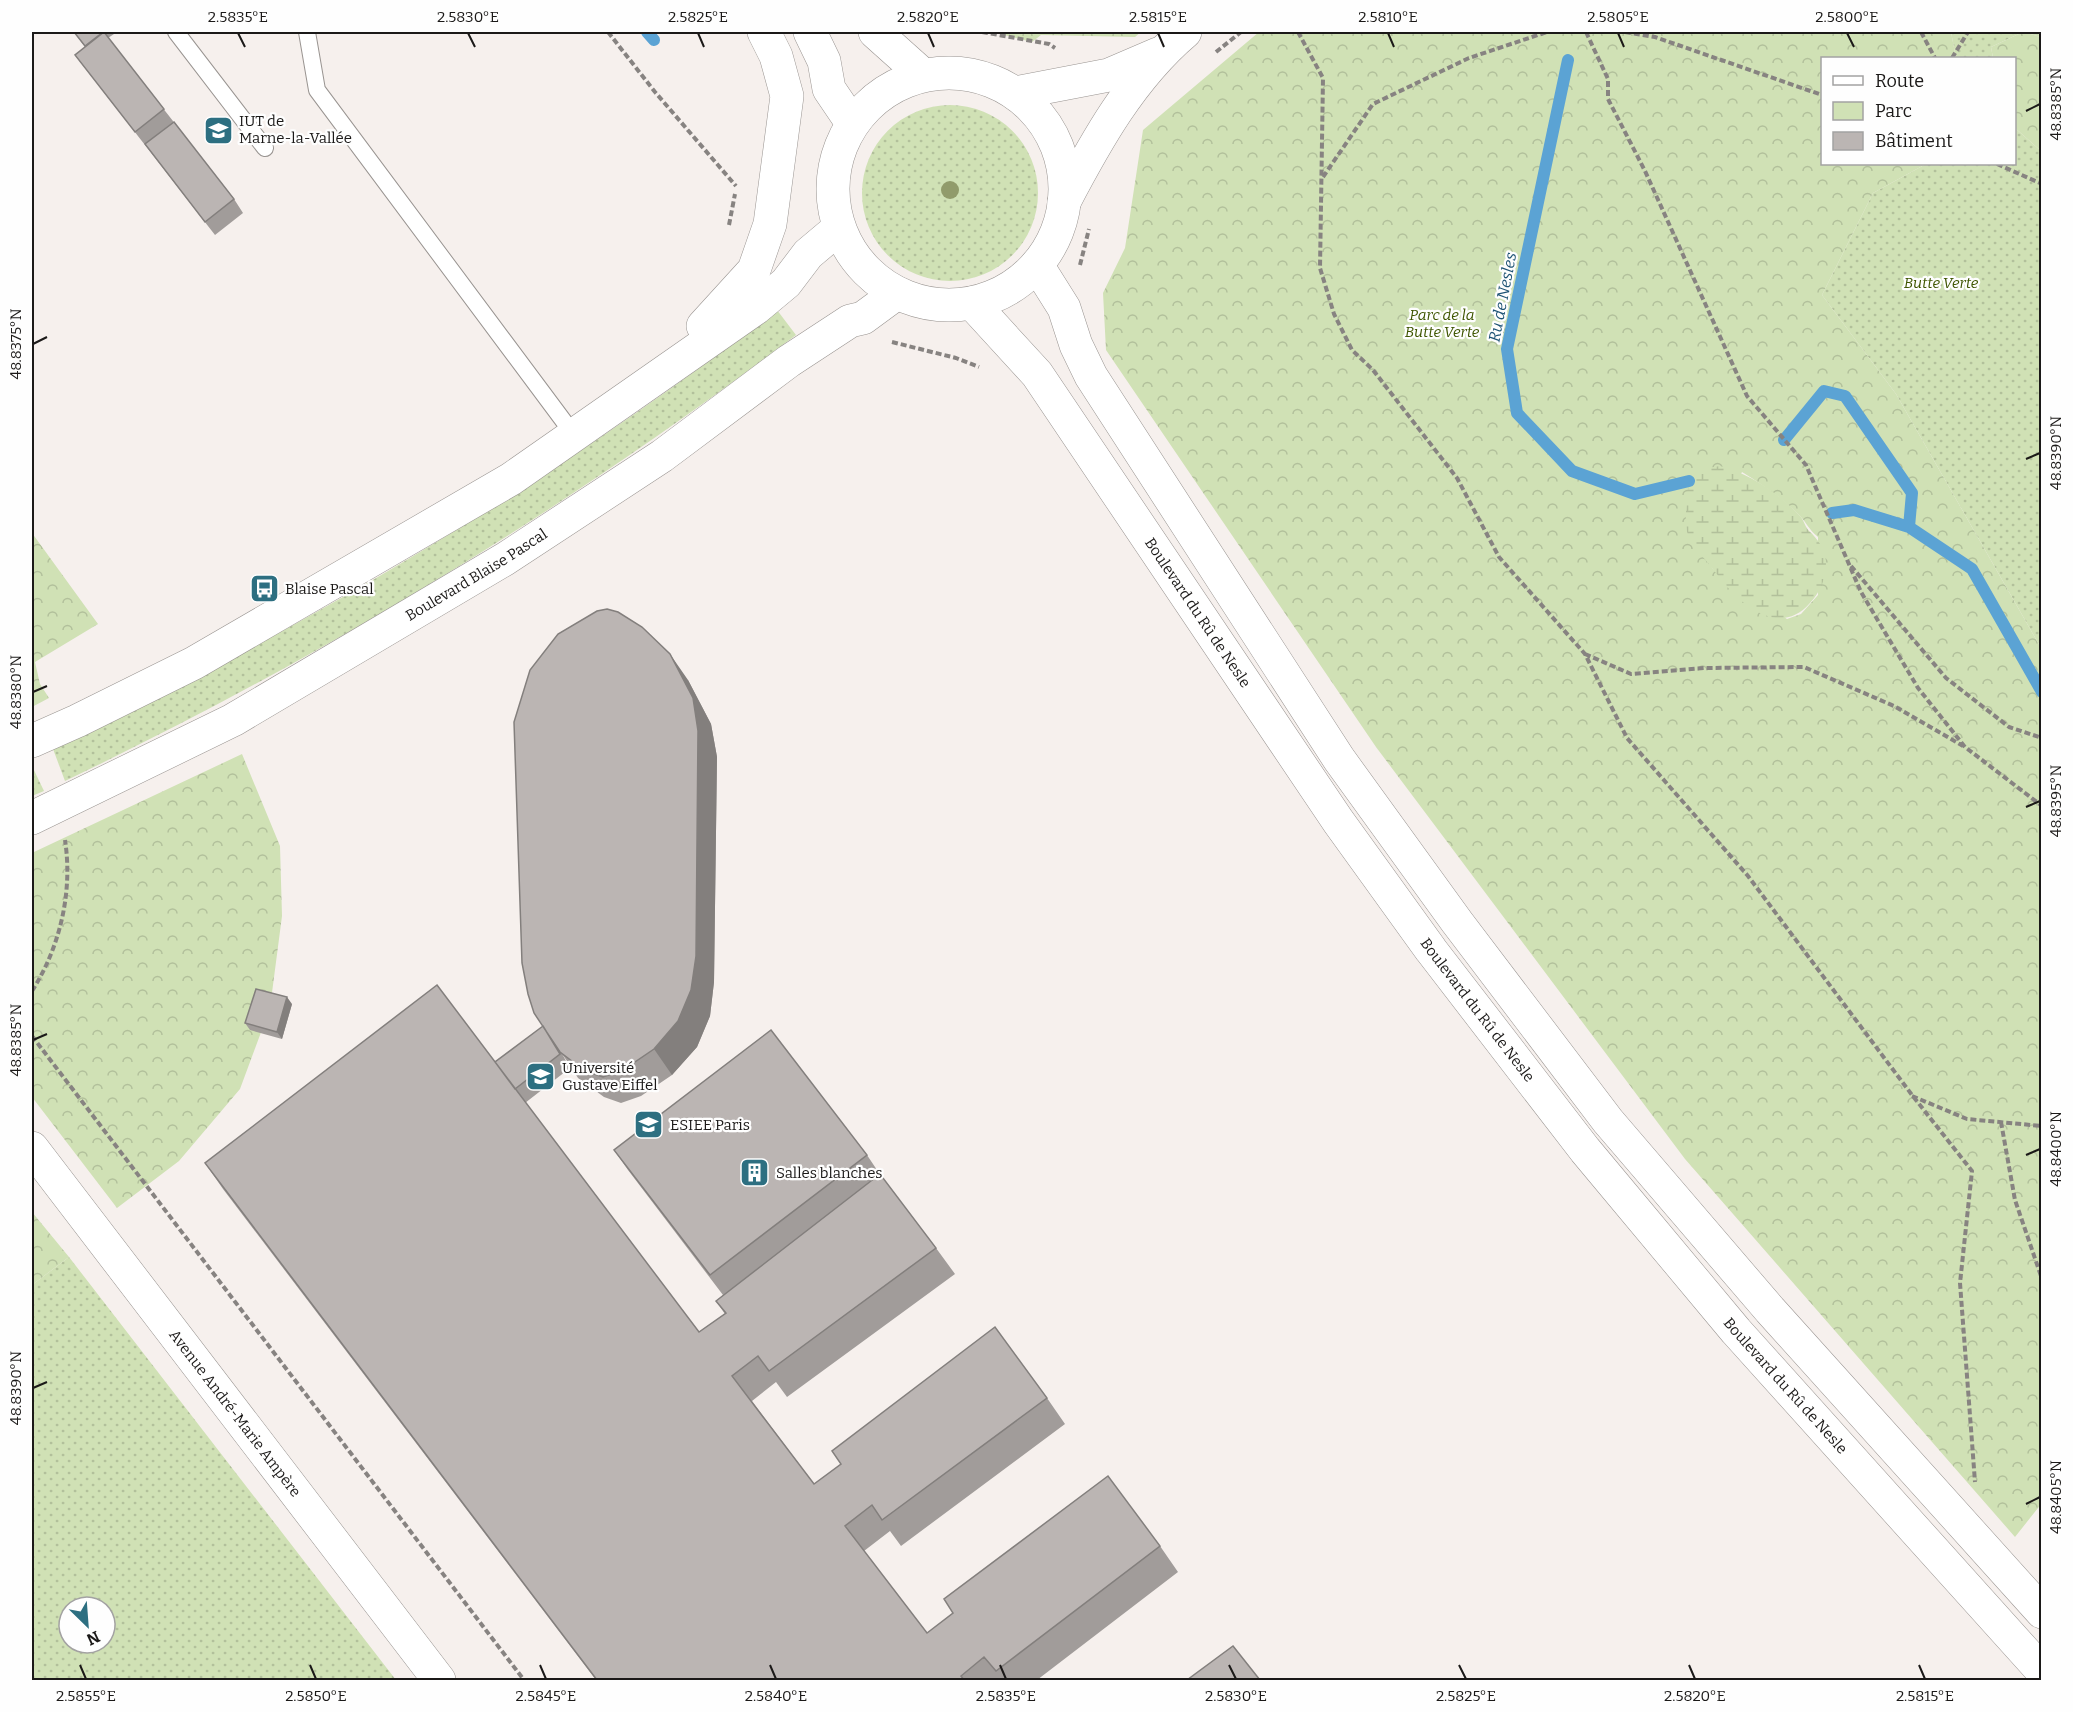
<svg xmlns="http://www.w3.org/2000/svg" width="2073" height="1712" font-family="Bitter,serif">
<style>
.green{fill:url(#green-dots);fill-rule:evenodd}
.forest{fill:url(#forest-crowns);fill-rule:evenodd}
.wetland{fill:url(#wetland-marsh)}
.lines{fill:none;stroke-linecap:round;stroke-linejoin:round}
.stream{stroke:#5ba3d4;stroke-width:12}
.lane-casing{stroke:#999491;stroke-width:18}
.secondary-casing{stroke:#999491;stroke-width:34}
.primary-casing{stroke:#999491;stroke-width:34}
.path{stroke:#878381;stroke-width:4;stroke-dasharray:6 3;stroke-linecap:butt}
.lane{stroke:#fff;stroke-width:16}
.secondary{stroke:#fff;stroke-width:33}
.primary{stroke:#fff;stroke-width:33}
.tree{fill:#919b6b}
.wall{fill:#a19c9a}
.shaded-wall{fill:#837f7d}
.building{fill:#bbb5b3;stroke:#837f7d;stroke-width:1.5}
.ticks{fill:none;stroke:#1b1918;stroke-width:2}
.labels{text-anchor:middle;stroke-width:4.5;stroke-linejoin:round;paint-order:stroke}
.poi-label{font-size:15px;fill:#1b1918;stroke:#fefefe;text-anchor:start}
.park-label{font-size:15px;font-style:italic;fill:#3e5500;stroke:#fefefe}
.street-label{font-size:15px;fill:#1b1918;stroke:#fefefe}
.water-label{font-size:16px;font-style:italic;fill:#1d5274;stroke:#fefefe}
.neatline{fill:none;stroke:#1b1918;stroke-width:2}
.ticks-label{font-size:15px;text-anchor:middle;fill:#1b1918}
</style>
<defs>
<pattern id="green-dots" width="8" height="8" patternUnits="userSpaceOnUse" patternTransform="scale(1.5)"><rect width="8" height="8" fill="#d0e1b5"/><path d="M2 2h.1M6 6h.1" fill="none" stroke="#b2c09b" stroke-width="1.8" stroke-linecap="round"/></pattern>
<pattern id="forest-crowns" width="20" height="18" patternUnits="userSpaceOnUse" patternTransform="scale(1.5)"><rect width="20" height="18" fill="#d0e1b5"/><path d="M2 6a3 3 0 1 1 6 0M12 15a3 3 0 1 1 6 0" fill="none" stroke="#b2c09b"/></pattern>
<pattern id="wetland-marsh" width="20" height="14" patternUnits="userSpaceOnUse" patternTransform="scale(1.5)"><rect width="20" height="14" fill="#d0e1b5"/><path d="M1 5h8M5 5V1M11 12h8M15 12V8" fill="none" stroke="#b2c09b"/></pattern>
</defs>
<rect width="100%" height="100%" fill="#f6f0ed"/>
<path class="green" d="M1951 32H2041V37L2023 32 1991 47 1993 58H1956Z
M862 193a88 88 0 1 1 176 0a88 88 0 1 1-176 0Z
M2015 128 2041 151V648L1896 394 1822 295 1873 193 1926 164H2014Z
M777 310 796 335C567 509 324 657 65 781L53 749C308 626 552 483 777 310Z
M32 766 44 791 32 796Z
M69 1257 396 1680H32V1285ZM69 1607H105V1643H69Z"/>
<path class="forest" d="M993 32H1141L1135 37 1041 35 1032 42Z
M1259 32H1951L1956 58H1822V164H1926L1873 193 1822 295 1896 394 2041 648 2042 1503 2015 1537 1685 1159 1376 747 1106 350 1103 293 1125 248 1143 130ZM1742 472C1763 485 1782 498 1799 515 1807 523 1809 530 1818 537V595L1801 614 1787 619 1713 569 1702 552Z
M2023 32 2041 37V151L2015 128 2014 58H1993L1991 47Z
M32 533 98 624 35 662 40 684 49 698 32 707Z
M242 754 280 846 282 916 270 1008 240 1089 179 1161 117 1208 32 1097 34 852Z
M32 1212 69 1257 32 1285Z"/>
<path class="wetland" d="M1720 466C1751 474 1778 493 1800 516 1804 520 1805 527 1809 531 1818 539 1825 549 1826 562 1826 578 1821 591 1810 603 1781 637 1742 607 1721 579 1714 570 1692 545 1688 535 1683 520 1688 496 1689 481L1702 469Z"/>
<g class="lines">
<path class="stream" d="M647 32 654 40
M1568 60 1507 349 1517 413 1572 471 1635 494 1689 481
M1784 440 1824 391 1845 396 1912 493 1909 527
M1832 513 1854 510 1909 527 1972 569 2042 692"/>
<defs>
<path id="lane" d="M176 32 265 148
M307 32 317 90 574 435"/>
<g id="secondary">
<path d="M1015 93 1109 75 1158 54"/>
<path d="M1064 202C1096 141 1131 78 1185 32"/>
<path d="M703 326 754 270 770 224 787 96 776 56 764 32"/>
<path d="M32 741 77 721 194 663 511 479 756 308 786 283 808 254 839 228"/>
<path id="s1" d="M32 818 233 720 505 559 662 456 789 361 850 321 863 318 897 293"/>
<path id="s2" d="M32 1148 439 1680"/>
</g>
<g id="primary">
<path d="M810 32 824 61 829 89 852 123"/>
<path d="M875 32 923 75"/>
<circle cx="949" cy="189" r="116"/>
<path d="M1037 265 1064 308 1076 345 1091 376 1339 759 1457 922 1608 1121 1770 1310 2042 1612"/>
<path id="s3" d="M972 303 1037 374 1338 821 1431 950 1585 1150 1736 1331 2042 1671"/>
</g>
</defs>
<use href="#lane" class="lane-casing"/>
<use href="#secondary" class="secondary-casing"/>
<use href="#primary" class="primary-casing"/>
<path class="path" d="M608 32 655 92 736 186
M982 32 1049 44 1055 48
M1298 32 1323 78 1320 268 1334 314 1352 350 1373 370 1457 478 1499 557 1585 654 1627 738 1748 876 1912 1095 1972 1171 1960 1283 1975 1482
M1586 32 1608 79V99L1645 171 1747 396 1806 465 1861 592 1918 688 1965 747 2042 806
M1625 32 1655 37 1822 95
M1921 32 1935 58
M1216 52 1241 32
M1952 58 1968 32
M1997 164 2042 184
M1323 177 1373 104 1469 58 1547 32
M729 225 735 194
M1080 265 1089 229
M892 342 956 358 979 367
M1851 566 1946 678 2009 727 2042 738
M1585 654 1631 674 1705 668 1804 667 1894 706 1963 746
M32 991C60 947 73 892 65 840
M32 1036 524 1680
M1912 1096 1967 1119 2042 1126
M2001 1122 2015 1200 2042 1279"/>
<use href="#lane" class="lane"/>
<use href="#secondary" class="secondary"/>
<use href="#primary" class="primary"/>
</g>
<circle class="tree" cx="950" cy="190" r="9"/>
<path class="wall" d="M74 32H117L108 38 234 199 243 213 215 235 85 68 75 55 85 47Z
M688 680 711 724 717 757 714 982 710 1016 697 1047 672 1075 641 1096 621 1103 604 1097 578 1078 561 1052 570 1068 525 1103 699 1332 725 1314 716 1301 723 1295 628 1170 614 1150 867 1155 881 1176 936 1248 955 1274 787 1397 776 1382 752 1401 814 1484 1047 1398 1065 1424 901 1546 890 1531 864 1551 927 1633 1160 1546 1178 1572 1037 1680H596L223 1189 205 1163 495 1062 543 1026Z
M292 1004 282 1039 250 1030 245 1023Z"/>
<path class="shaded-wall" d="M670 654 688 680 711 724 717 757 714 982 710 1016 697 1047 672 1075 654 1049Z
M287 997 292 1004 282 1039 277 1032Z"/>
<path class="building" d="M74 32H103L85 46Z
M104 32 164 109 135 132 75 55Z
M174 122 234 199 205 222 145 144Z
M607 609 618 612 642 627 670 654 693 698 698 731 696 956 691 990 678 1021 654 1049 623 1070 603 1077 585 1071 560 1052 534 1013 528 994 522 963 514 722 530 670 558 634 597 611Z
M437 985 699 1332 726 1313 716 1301 880 1174 936 1248 769 1371 758 1356 732 1376 814 1484 841 1464 832 1451 995 1327 1047 1398 882 1520 872 1505 845 1526 927 1633 953 1613 944 1599 1108 1476 1160 1546 996 1671 984 1657 961 1676 964 1680H597L205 1163Z
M256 989 287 997 277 1032 245 1023Z
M543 1026 560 1054 515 1089 495 1062Z
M771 1030 867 1155 710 1275 614 1150Z
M1233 1646 1260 1680H1187Z"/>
<path class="ticks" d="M238 33 245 47M468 33 475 47M698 33 704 47M928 33 934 47M1158 33 1164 47M1388 33 1394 47M1618 33 1624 47M1847 33 1854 47M2026 111 2040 104M33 344 47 337M2026 459 2040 453M33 692 47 686M2026 807 2040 801M33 1040 47 1034M2026 1155 2040 1149M33 1388 47 1382M2026 1504 2040 1497M80 1665 86 1679M310 1665 316 1679M540 1665 546 1679M770 1665 776 1679M1000 1665 1006 1679M1229 1665 1236 1679M1459 1665 1466 1679M1689 1665 1695 1679M1919 1665 1925 1679"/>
<defs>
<symbol id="university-square" viewBox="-11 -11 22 22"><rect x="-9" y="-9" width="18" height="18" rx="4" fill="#2d6f81" stroke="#fefefe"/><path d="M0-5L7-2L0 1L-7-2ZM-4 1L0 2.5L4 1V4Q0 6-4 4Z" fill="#fff"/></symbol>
<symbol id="bus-square" viewBox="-11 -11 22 22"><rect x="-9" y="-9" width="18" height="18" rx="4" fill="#2d6f81" stroke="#fefefe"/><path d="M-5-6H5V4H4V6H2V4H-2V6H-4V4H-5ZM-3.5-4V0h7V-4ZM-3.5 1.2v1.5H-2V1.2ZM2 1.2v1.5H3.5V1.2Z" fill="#fff"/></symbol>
<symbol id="building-square" viewBox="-11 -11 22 22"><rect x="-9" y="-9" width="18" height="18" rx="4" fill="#2d6f81" stroke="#fefefe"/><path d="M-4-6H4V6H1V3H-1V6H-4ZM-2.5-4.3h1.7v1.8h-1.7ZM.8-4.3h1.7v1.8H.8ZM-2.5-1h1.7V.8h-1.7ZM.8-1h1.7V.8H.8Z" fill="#fff"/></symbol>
</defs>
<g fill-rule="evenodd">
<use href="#university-square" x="202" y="114" width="33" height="33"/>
<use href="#bus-square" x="248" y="572" width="33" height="33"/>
<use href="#university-square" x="524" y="1060" width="33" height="33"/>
<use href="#university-square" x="632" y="1108" width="33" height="33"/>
<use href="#building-square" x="738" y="1156" width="33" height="33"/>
</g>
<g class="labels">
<g class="poi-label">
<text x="239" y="126">IUT de<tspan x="239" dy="17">Marne-la-Vallée</tspan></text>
<text x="285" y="594">Blaise Pascal</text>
<text x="562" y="1073">Université<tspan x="562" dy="17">Gustave Eiffel</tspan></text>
<text x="670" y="1130">ESIEE Paris</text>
<text x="776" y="1178">Salles blanches</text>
</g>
<g class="park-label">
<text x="1941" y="288">Butte Verte</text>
<text x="1442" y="320">Parc de la<tspan x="1442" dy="17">Butte Verte</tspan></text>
</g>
<g class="street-label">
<text dy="5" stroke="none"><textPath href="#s1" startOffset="507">Boulevard Blaise Pascal</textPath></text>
<text dy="5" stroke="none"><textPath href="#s3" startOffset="384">Boulevard du Rû de Nesle</textPath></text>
<text dy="5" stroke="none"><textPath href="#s3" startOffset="870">Boulevard du Rû de Nesle</textPath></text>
<text dy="5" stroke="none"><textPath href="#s3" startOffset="1356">Boulevard du Rû de Nesle</textPath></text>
<text dy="5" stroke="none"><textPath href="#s2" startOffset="334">Avenue André-Marie Ampère</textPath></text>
</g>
<g class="water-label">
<text transform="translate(1502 297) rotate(-79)" y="6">Ru de Nesles</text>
</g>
</g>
<rect width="2073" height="1712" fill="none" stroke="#fefefe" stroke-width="66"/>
<rect x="1821" y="57" width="195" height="108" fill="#fefefe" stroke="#a3a2a2" stroke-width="1.5"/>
<rect x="1833" y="76" width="30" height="9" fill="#ffffff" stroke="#a3a2a2" stroke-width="1.5"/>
<text x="1875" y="87" font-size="18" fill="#1b1918">Route</text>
<rect x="1833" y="102" width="30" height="18" fill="#d0e1b5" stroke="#a3a2a2" stroke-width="1.5"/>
<text x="1875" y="117" font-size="18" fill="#1b1918">Parc</text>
<rect x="1833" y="132" width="30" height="18" fill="#bbb5b3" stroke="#a3a2a2" stroke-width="1.5"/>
<text x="1875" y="147" font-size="18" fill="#1b1918">Bâtiment</text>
<g transform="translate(87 1625) rotate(155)"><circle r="28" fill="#fefefe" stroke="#a3a2a2" stroke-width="1.5"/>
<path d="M0-4.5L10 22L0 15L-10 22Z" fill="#2d6f81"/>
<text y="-9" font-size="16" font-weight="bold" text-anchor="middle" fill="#1b1918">N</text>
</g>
<rect x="33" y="33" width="2007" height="1646" class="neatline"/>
<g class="ticks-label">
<text x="238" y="22">2.5835°E</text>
<text x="468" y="22">2.5830°E</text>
<text x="698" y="22">2.5825°E</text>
<text x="928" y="22">2.5820°E</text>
<text x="1158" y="22">2.5815°E</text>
<text x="1388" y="22">2.5810°E</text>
<text x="1618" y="22">2.5805°E</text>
<text x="1847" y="22">2.5800°E</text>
<text transform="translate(2056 104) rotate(-90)" y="5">48.8385°N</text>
<text transform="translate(16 344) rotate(-90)" y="5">48.8375°N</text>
<text transform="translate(2056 453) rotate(-90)" y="5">48.8390°N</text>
<text transform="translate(16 692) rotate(-90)" y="5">48.8380°N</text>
<text transform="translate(2056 801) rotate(-90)" y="5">48.8395°N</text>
<text transform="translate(16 1040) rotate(-90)" y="5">48.8385°N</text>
<text transform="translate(2056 1149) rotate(-90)" y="5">48.8400°N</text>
<text transform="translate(16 1388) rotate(-90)" y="5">48.8390°N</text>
<text transform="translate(2056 1497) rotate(-90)" y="5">48.8405°N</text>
<text x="86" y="1701">2.5855°E</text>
<text x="316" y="1701">2.5850°E</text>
<text x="546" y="1701">2.5845°E</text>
<text x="776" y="1701">2.5840°E</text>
<text x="1006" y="1701">2.5835°E</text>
<text x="1236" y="1701">2.5830°E</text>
<text x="1466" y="1701">2.5825°E</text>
<text x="1695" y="1701">2.5820°E</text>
<text x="1925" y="1701">2.5815°E</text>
</g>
</svg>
